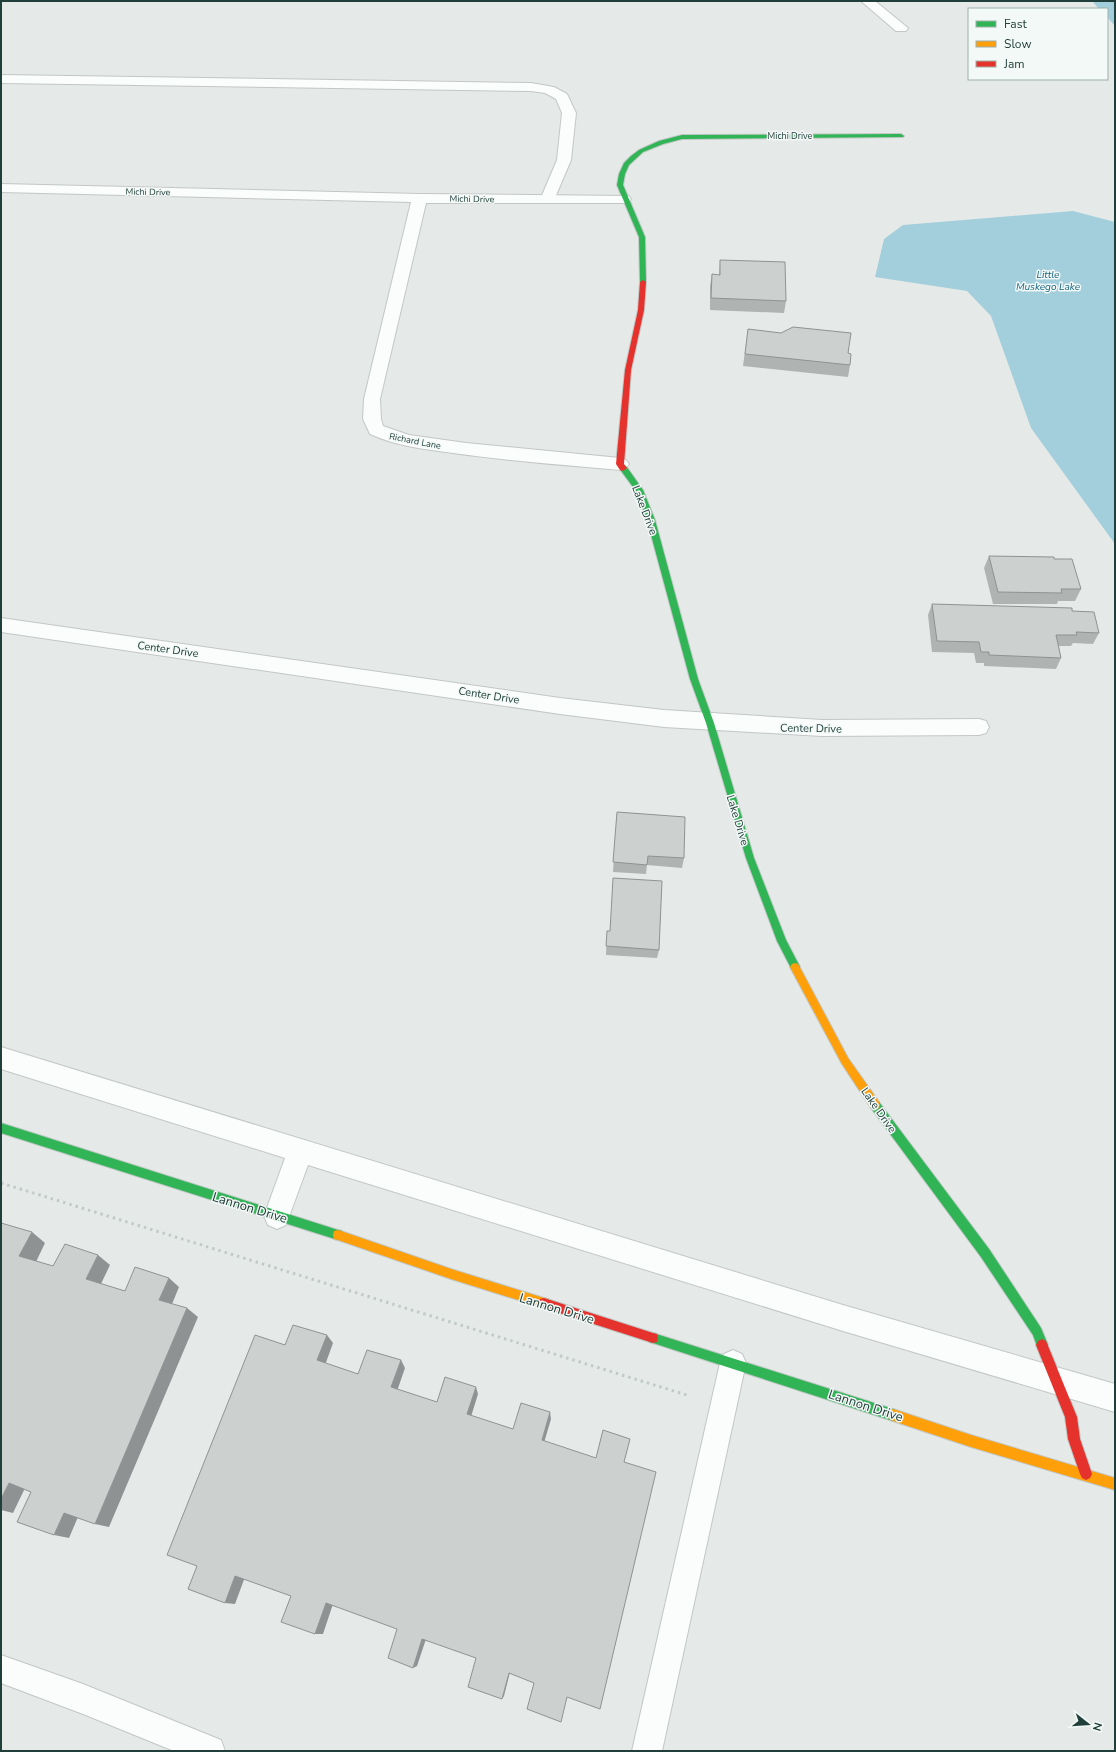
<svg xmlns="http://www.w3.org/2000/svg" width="1116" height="1752" font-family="'Nunito Sans',sans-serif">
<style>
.water{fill:#a3cedb}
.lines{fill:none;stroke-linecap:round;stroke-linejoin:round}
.lane-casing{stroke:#c2c7c5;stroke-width:2}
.street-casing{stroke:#c2c7c5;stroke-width:2}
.fast-casing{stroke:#c0c8c6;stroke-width:2}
.slow-casing{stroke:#c0c8c6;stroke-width:2}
.jam-casing{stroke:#c0c8c6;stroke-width:2}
.path{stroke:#c2cac9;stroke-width:3;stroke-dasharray:2.5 4;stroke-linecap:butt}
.lane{fill:#fbfcfc;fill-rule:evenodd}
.street{fill:#fbfcfc;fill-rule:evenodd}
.fast{fill:#30b455;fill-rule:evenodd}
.slow{fill:#ff9f0a;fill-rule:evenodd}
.jam{fill:#e5322d;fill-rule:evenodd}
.wall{fill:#afb4b3}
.shaded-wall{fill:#8f9292}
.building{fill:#ccd1d0;stroke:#8f9292}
.labels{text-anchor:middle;stroke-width:3;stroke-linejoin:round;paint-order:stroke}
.far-street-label{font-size:9px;fill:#213f3a;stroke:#f3f9f7}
.far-water-label{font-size:10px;font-style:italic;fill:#18647f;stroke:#f3f9f7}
.street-label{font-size:11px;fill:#213f3a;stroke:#f3f9f7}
.near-street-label{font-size:13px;fill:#213f3a;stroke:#f3f9f7}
</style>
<rect width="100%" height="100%" fill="#e5eae8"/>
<path class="water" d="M1092 1H1115V26L1107 17V9H1099Z
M1073 211 1115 222V544L1031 428 991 316 967 291 875 277 884 239 903 225Z"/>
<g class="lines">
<defs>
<path id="lane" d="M1 75 531 83 554 87 567 94 576 113 571 160 554 200 552 203H542L540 200 557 160 562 113 556 99 545 93 531 91 1 83Z
M733 1350 742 1354 746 1363 662 1751H632L720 1363 724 1354Z
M1 1655 83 1684 221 1740 225 1751H174L83 1714 1 1683Z"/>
<path id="street" d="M861 1H875L908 28 906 31H896Z
M1 184 419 194 629 196 631 199 629 202 624 203H426L380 399 381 419 383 426 409 435 466 443 620 458 626 460 629 464 626 468 620 470C564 465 508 461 453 453 424 449 396 446 370 434L363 419 364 399 411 202 1 192Z
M1 618 560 698 664 710 822 720 979 719 986 721 989 727 986 733 979 735 822 736 664 727 560 714 1 632Z
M1 1047 843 1305 1115 1384V1412L843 1331 308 1165 286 1225 277 1229 268 1225 264 1216 285 1158 1 1069Z"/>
<path id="fast" d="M901 134 904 136 903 137 682 139 663 144 643 152 629 165 625 174 623 185 645 237 646 282 643 284 640 282 639 237 617 185 619 174 624 163 631 156 639 150 659 141 682 135Z
M623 465 626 466 643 490 655 520 698 679 714 723 754 858 786 940 800 967 798 970 795 971 792 970 777 941 746 858 706 723 690 679 647 520 636 491 619 468Z
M875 1100 879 1102 989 1249 1041 1328 1048 1345 1046 1349 1042 1351 1038 1349 1033 1335 981 1257 871 1108 870 1105 871 1102Z
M1 1123 338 1230 342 1231 343 1235 342 1239 338 1240 1 1133Z
M653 1333 893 1409 897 1411 899 1415 897 1419 893 1421 653 1343 649 1342 648 1338 649 1334Z"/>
<path id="slow" d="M795 963 798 964 848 1058 879 1102 880 1105 879 1108 875 1110 871 1108 842 1064 790 967 792 964Z
M338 1230 451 1269 544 1298 548 1299 549 1303 548 1307 544 1308 451 1279 338 1240 334 1239 333 1235 334 1231Z
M893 1409 971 1435 1115 1478V1490L971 1447 893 1421 889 1419 887 1415 889 1411Z"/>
<path id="jam" d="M643 280 646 282 644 310 631 370 624 464 627 468 623 471 620 470 616 464 625 370 638 310 640 282Z
M544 1298 653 1333 657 1334 658 1338 657 1342 653 1343 544 1308 540 1307 539 1303 540 1299Z
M1042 1339 1046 1341 1077 1417 1080 1439 1092 1474 1090 1478 1086 1480 1082 1478 1080 1474 1068 1439 1065 1417 1036 1345 1038 1341Z"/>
</defs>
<use href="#lane" class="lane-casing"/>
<use href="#street" class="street-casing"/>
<use href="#fast" class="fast-casing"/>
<use href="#slow" class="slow-casing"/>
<use href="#jam" class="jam-casing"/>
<path class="path" d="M1 1183 690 1396"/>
<use href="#lane" class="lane"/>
<use href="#street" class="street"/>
<use href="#fast" class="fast"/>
<use href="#slow" class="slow"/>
<use href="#jam" class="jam"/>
</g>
<path class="wall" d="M720 260 786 301 784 313 710 310V286L712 274 719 275Z
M748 329 848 353 850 365 848 377 743 366Z
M989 556 1054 559 1081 589 1075 601H1058L1057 604H993L984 568Z
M932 604 1072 611 1099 633 1093 644 1073 643 1071 646H1059L1061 658 1056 669 984 666V663H976L974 653 932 652 928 615Z
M617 812 684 858 682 868 647 865 646 874 613 872Z
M607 931 659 950 657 958 606 955Z"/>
<path class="shaded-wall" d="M32 1232 45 1243 34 1266 19 1256Z
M98 1255 110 1265 99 1288 86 1279Z
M169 1278 179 1287 170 1309 159 1300Z
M187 1308 198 1317 109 1527 95 1524Z
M327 1335 333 1343 324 1368 317 1360Z
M401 1360 405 1368 396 1394 391 1387Z
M476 1387 478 1394 470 1420 467 1414Z
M550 1412 551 1419 543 1446 542 1440Z
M9 1483 25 1488 13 1513 1 1510V1499Z
M64 1513 78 1517 69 1538 54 1535Z
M235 1576 245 1577 235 1604 225 1603Z
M326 1603 333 1604 323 1634H315Z
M422 1639H426L417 1666 413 1668Z
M510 1672 504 1696 502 1699 509 1673Z"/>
<path class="building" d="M720 260 785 262 786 301 711 298 712 274 720 275Z
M793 327 851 333 848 353 851 354 850 365 745 354 748 329 781 333Z
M989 556 1054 557V559H1072L1081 589H1061L1062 593 998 592Z
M932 604 1072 608V611L1094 612 1099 633 1076 632 1077 635H1056L1061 658 989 655V652H981L979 642 937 641Z
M617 812 685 817 684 858 648 856 647 865 613 862Z
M613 878 662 881 659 950 606 946 607 931H610Z
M1 1223 32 1232 19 1256 53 1266 65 1244 98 1255 86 1279 125 1291 135 1267 169 1278 159 1300 187 1308 95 1524 64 1513 54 1535 17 1522 31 1492 9 1483 1 1499Z
M293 1325 327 1335 317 1360 358 1374 367 1350 401 1360 391 1387 437 1402 445 1377 476 1387 467 1414 513 1429 521 1403 550 1412 542 1440 596 1458 603 1430 630 1439 624 1462 656 1472 600 1709 567 1697 561 1722 527 1709 534 1683 509 1673 502 1699 468 1687 476 1658 422 1639 413 1668 388 1658 397 1629 326 1603 315 1634 281 1622 291 1596 235 1576 225 1603 188 1589 197 1566 167 1555 255 1335 285 1345Z"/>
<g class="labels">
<g class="far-street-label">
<text x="790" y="139">Michi Drive</text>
<text transform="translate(148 192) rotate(1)" y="3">Michi Drive</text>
<text transform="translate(472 199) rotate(1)" y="3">Michi Drive</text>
<text transform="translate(415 441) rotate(11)" y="3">Richard Lane</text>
</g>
<g class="far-water-label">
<text x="1048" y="278">Little<tspan x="1048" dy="12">Muskego Lake</tspan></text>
</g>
<g class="street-label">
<text transform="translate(645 510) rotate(69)" y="4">Lake Drive</text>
<text transform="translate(168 649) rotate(8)" y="4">Center Drive</text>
<text transform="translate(489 695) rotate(9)" y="4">Center Drive</text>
<text transform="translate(811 728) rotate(1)" y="4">Center Drive</text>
<text transform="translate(738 820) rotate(73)" y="4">Lake Drive</text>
<text transform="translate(879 1110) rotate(55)" y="4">Lake Drive</text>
</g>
<g class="near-street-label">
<text transform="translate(250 1207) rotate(17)" y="5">Lannon Drive</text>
<text transform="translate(557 1308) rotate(17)" y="5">Lannon Drive</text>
<text transform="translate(866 1405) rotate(18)" y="5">Lannon Drive</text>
</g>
</g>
<rect width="1116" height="1752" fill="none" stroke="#213f3a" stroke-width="4"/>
<rect x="968" y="8" width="140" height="72" fill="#f3f9f7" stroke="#9fafab"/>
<rect x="976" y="21" width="20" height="6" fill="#30b455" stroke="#9fafab"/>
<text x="1004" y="28" font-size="12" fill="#213f3a">Fast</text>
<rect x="976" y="41" width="20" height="6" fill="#ff9f0a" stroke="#9fafab"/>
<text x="1004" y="48" font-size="12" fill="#213f3a">Slow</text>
<rect x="976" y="61" width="20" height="6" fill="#e5322d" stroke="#9fafab"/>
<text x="1004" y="68" font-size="12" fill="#213f3a">Jam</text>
<g transform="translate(1088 1724) rotate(107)" stroke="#f3f9f7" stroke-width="3" paint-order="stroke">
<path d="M0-3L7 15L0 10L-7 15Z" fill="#213f3a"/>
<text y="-6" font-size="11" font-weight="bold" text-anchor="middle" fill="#213f3a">N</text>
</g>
</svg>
